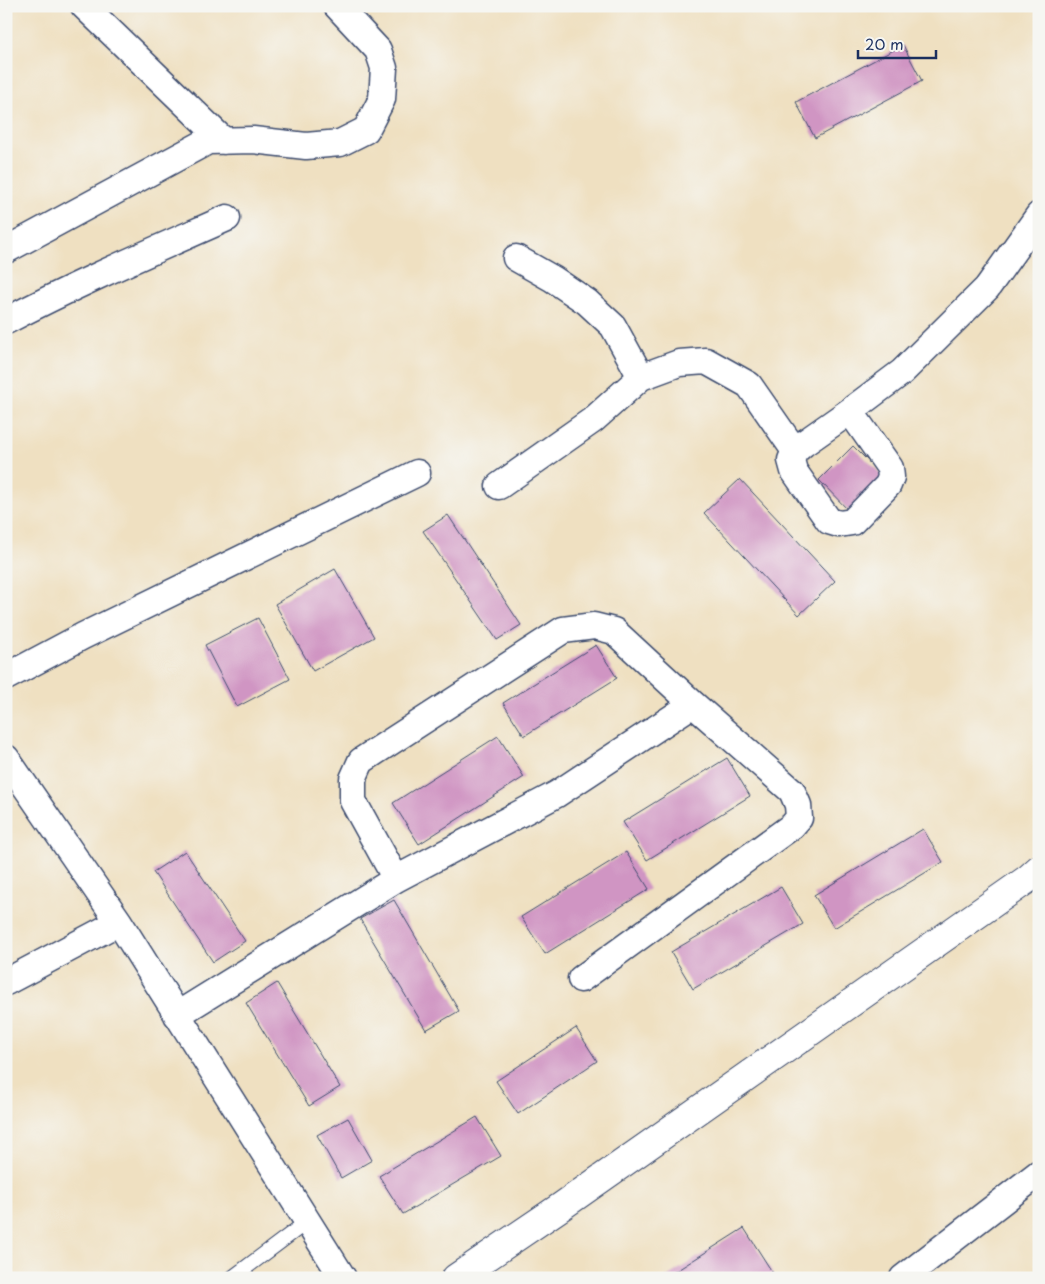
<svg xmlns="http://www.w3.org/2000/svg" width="1045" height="1284" font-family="'Playpen Sans',sans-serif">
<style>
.building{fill:#d095c3}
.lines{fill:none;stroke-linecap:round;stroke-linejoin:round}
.lane-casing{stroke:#3b4a6d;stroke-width:16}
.street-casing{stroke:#3b4a6d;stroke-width:29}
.secondary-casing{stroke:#3b4a6d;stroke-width:30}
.lane{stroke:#fff;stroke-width:14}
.street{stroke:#fff;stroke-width:26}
.secondary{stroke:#fff;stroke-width:28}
</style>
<rect width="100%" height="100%" fill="#f6f6f2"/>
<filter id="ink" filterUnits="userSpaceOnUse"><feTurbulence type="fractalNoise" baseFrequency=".02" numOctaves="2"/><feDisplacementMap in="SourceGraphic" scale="10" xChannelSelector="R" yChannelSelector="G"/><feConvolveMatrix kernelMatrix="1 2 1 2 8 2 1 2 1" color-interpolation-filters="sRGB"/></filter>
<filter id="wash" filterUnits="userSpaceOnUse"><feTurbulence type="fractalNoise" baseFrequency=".0096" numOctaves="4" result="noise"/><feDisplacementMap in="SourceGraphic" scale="20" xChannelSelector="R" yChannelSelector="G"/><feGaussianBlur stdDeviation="1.12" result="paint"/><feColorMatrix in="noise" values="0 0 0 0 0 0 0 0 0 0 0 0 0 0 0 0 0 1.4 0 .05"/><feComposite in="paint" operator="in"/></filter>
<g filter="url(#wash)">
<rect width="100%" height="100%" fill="#efe0c1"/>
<g id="blocks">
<path class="building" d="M903 45 922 81 815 138 796 102Z
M853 446 884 477 850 512 819 480Z
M740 479 835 581 799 615 704 513Z
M448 515 521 625 497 640 423 531Z
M335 569 374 637 313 671 275 604Z
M258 618 290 679 237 707 205 645Z
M596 645 617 678 524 736 503 703Z
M498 736 524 777 419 844 393 803Z
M727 758 750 796 647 860 623 822Z
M923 829 943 862 834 928 814 895Z
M185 851 245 941 213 962 153 872Z
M626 852 649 889 545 954 521 917Z
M781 887 803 924 693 989 671 952Z
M394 900 459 1011 426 1030 360 919Z
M277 983 340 1087 309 1106 246 1003Z
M576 1028 597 1061 518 1114 496 1081Z
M477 1117 501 1156 403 1214 379 1176Z
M348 1118 372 1160 341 1178 317 1135Z
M744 1228 776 1278H665Z"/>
</g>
</g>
<g filter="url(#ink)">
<use href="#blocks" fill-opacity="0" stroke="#3b4a6d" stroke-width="1"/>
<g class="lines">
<defs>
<path id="lane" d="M232 1278 308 1221"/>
<path id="street" d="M84 6 224 141
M6 250 208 141 253 140 306 146 340 143 366 130 382 99 384 68 378 50 337 6
M516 258 553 279 587 302 613 326 641 377
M6 321C78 283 153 251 227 218
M850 411 890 468 891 477 888 485 852 522 839 524 829 521 794 471 791 460 795 451 803 444 850 411 902 372 987 288 1039 215
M499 486 593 420 641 377 679 363 706 361 749 385 795 451
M6 677 83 636 417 473
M6 758 119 922 343 1278
M396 879 353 801V779L361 761 563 630 594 626 614 631 693 704 792 791 798 805 799 818 792 826 581 979
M6 982 119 922
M177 1015 396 879 557 794 693 704
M903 1278 1039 1173"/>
<path id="secondary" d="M456 1278 562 1206 1029 878 1039 869"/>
</defs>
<use href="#lane" class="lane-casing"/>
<use href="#street" class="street-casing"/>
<use href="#secondary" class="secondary-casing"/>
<use href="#lane" class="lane"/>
<use href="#street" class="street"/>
<use href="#secondary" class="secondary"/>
</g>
</g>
<rect width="1045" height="1284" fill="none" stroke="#f6f6f2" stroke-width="25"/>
<path d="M858 50v8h78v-8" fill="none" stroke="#1b2f5e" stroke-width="2.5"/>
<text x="865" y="50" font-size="15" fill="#1b2f5e" stroke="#f6f6f2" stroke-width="4" paint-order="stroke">20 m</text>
</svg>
